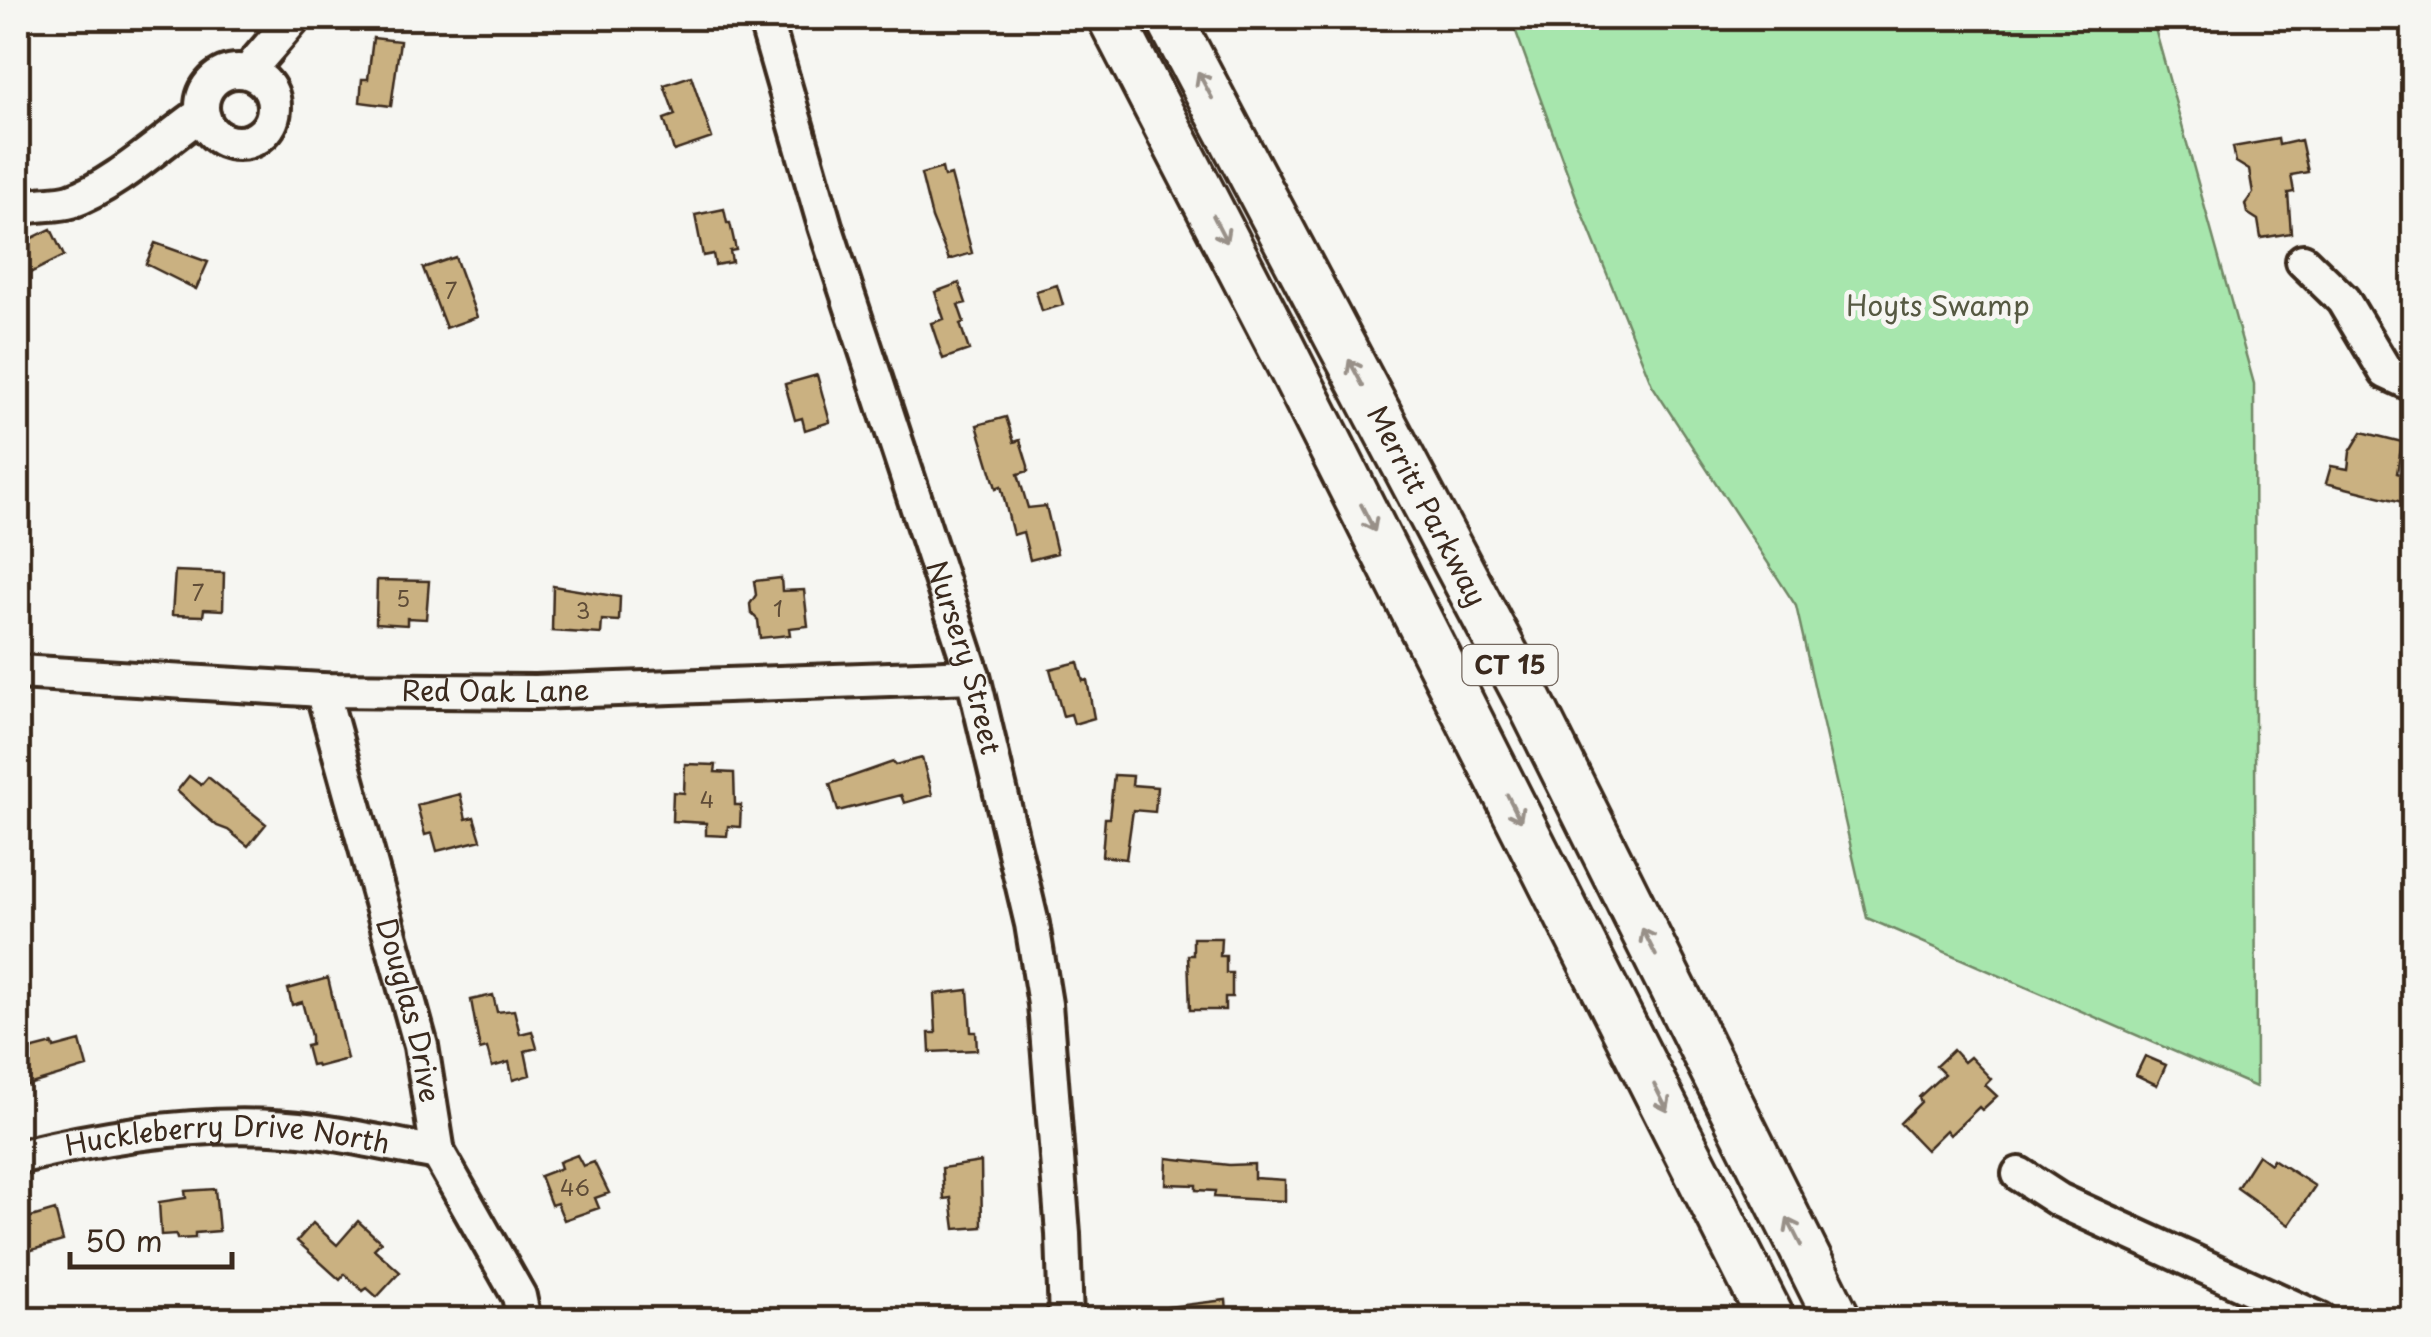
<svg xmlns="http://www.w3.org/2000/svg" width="2431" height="1337" font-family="'Playpen Sans',sans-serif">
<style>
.green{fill:#a7e6ad;stroke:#718866;stroke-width:2.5}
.building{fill:#cab181;stroke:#3b2a1e;stroke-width:2.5}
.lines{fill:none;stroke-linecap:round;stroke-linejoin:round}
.minor-casing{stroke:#3b2a1e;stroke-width:40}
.highway-casing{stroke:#3b2a1e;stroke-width:52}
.minor{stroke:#f6f6f2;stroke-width:32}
.highway{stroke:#f6f6f2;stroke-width:45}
.oneway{stroke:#989088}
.labels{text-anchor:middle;stroke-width:9;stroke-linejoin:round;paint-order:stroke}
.number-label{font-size:22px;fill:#5f4c37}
.shield{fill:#f6f6f2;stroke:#73675e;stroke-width:2.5}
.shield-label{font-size:25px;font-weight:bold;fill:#3b2a1e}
.park-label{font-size:28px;fill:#565942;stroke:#f6f6f2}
.street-label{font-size:28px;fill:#3b2a1e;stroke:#f6f6f2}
</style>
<rect width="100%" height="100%" fill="#f6f6f2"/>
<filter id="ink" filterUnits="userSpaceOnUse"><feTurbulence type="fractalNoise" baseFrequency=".01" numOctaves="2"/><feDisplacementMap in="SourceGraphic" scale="20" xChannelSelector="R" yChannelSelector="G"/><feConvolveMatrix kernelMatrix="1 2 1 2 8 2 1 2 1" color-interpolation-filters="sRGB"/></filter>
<g filter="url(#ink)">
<path class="green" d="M1511 18H2152L2254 384 2256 1087 1867 918 1796 606 1652 385 1578 202Z"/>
<path class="building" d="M373 38 400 41 391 106 360 102 362 79H368Z
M691 76 712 138 674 151 664 119 675 115 664 85Z
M2278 139 2279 145 2301 140 2308 172 2291 175 2294 192 2288 193 2291 233 2261 238 2258 220 2247 213 2245 204 2253 193 2249 170 2236 162 2233 147Z
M942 168 944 177 951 175 972 253 949 260 932 218 921 174Z
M724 209 727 223H730L736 250 730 251 732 262 715 265 713 254 703 256 695 215Z
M51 229 64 256 18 279V245Z
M155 243 208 262 196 289 146 264Z
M455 257 477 317 446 328 423 268Z
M959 283 966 303 958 305 964 322 960 324 969 350 943 359 931 323 944 319 935 292Z
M1057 285 1063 305 1042 311 1036 291Z
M817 375 830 422 805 430 802 418 795 420 785 384Z
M1006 417 1014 442 1020 440 1028 466V471L1018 474 1028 508 1046 506 1057 553 1030 560 1023 532 1013 535 1001 486 996 488 977 425Z
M2362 432 2402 442 2397 473 2414 478V505L2326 483 2331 466 2348 469 2350 452Z
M175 571 224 573 223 610 204 609 203 616 172 615Z
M781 578 782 591 804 590 808 626 789 628 790 635 760 638 758 620 751 613 750 604 756 595 754 581Z
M377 580 429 581 426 619 407 618V625L376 623Z
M553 586 620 597 619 621 602 620 601 634 552 631Z
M1078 662 1083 681 1087 680 1094 718 1074 724 1071 714 1063 716 1050 669Z
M922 758 932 795 904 803 901 795 838 811 830 784 893 762 895 765Z
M685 764 716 765 715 772 734 773 735 805H741L740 827 728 826 727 836 706 835V823L672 821 673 792 684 793Z
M1114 775 1133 776 1132 785 1157 787 1155 812 1133 810 1126 859 1102 856 1105 818H1109Z
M189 776 201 785 208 777 266 824 248 846 228 830 217 826 177 791Z
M460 794 466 819 474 817 481 840 437 851 432 833 425 835 417 805Z
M1193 938H1221L1220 956H1226V973H1232V997H1225V1010H1190L1188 955H1193Z
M328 978 347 1059 317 1067 316 1064 311 1065 306 1046 311 1045V1036L302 1002 292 1005 288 989Z
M968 990 971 1032H976L977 1050 930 1052 929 1033H936L934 994Z
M493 995 497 1012 514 1010 520 1034 532 1031 537 1048 525 1051 530 1075 513 1080 509 1062 492 1067 487 1048 480 1050 471 1000Z
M80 1041 87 1067 18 1088V1053L53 1044 54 1048Z
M1953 1050 1964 1062 1970 1057 1991 1079 1985 1085 1997 1096 1982 1110 1979 1107 1950 1135 1946 1130 1926 1150 1900 1123 1921 1102 1919 1097 1944 1074 1936 1066Z
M2145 1056 2166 1065 2157 1085 2136 1075Z
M577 1155 583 1166 594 1162 609 1193 595 1198 599 1208 564 1220 557 1203 551 1205 540 1176 561 1168 559 1162Z
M2258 1155 2270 1164 2273 1159 2315 1186 2289 1225 2237 1188Z
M1167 1158 1229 1165 1254 1164V1178L1285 1180V1201L1214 1197 1215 1191 1196 1190V1185L1166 1184Z
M981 1162 982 1227 955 1229 951 1198 944 1199 942 1168Z
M215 1189 219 1231 195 1233V1238L177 1239 176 1234 161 1235 159 1202 186 1198 185 1191Z
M55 1210 63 1241 18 1254V1221Z
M358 1221 381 1242 374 1249 400 1272 377 1297 367 1288 363 1291 345 1274 340 1280 297 1241 313 1223 337 1245Z
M1226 1300 1228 1320H1167V1307Z"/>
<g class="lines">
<defs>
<g id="minor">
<path id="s1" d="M765 18 825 226 973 676 1032 924 1045 1004 1063 1234 1066 1320"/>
<circle cx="238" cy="107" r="36"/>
<path d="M252 73 256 62 294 18"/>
<path d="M18 210C35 202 53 206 71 201 112 187 158 145 194 119L204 118"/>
<path d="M2303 261 2343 300 2386 372 2414 385"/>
<path id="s2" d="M18 672 322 690 535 692 973 676"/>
<path id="s3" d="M322 690 421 1046 438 1153 519 1296 524 1320"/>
<path id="s4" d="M18 1157C111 1134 219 1118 316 1131 357 1137 397 1146 438 1153"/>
<path d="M2019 1174 2059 1200 2321 1320"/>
</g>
<g id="highway">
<path d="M1111 18 1279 343 1772 1320"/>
<path id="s5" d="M1169 18 1526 694 1838 1320"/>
</g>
</defs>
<use href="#minor" class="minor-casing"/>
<use href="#highway" class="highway-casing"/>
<use href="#minor" class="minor"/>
<use href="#highway" class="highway"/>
</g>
<defs><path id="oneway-shaft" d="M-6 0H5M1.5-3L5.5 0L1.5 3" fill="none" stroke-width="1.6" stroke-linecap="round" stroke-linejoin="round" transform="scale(2.5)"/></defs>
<g class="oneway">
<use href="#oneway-shaft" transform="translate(1205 85) rotate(-118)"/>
<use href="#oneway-shaft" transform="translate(1220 229) rotate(63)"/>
<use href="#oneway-shaft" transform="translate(1356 373) rotate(-118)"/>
<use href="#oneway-shaft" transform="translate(1368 518) rotate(63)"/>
<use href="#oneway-shaft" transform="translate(1514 808) rotate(63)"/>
<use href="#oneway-shaft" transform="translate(1649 942) rotate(-117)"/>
<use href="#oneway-shaft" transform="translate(1661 1098) rotate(63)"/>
<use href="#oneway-shaft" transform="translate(1794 1232) rotate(-117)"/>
</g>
</g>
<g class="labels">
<g class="number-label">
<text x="451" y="299">7</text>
<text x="198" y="601">7</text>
<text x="403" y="607">5</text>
<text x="778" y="617">1</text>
<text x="583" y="619">3</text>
<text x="707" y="808">4</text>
<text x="575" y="1196">46</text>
</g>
<rect class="shield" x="1462.5" y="645" width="95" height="40" rx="8"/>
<g class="shield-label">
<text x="1510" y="674">CT 15</text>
</g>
<g class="park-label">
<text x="1938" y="316">Hoyts Swamp</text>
</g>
<g class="street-label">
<text dy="10" stroke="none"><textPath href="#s5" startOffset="552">Merritt Parkway</textPath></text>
<text dy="10" stroke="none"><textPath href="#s1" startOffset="670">Nursery Street</textPath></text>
<text dy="10" stroke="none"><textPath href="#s2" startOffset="478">Red Oak Lane</textPath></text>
<text dy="10" stroke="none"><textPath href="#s3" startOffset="332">Douglas Drive</textPath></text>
<text dy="10" stroke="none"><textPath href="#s4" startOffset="212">Huckleberry Drive North</textPath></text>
</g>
</g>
<rect width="2431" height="1337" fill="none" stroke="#f6f6f2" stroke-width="60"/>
<rect x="30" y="30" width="2371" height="1277" fill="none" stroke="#3b2a1e" stroke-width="4" filter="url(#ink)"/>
<path d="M70 1252v15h162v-15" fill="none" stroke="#3b2a1e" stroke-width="5"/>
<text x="85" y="1252" font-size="30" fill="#3b2a1e" stroke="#f6f6f2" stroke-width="8" paint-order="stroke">50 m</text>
</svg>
